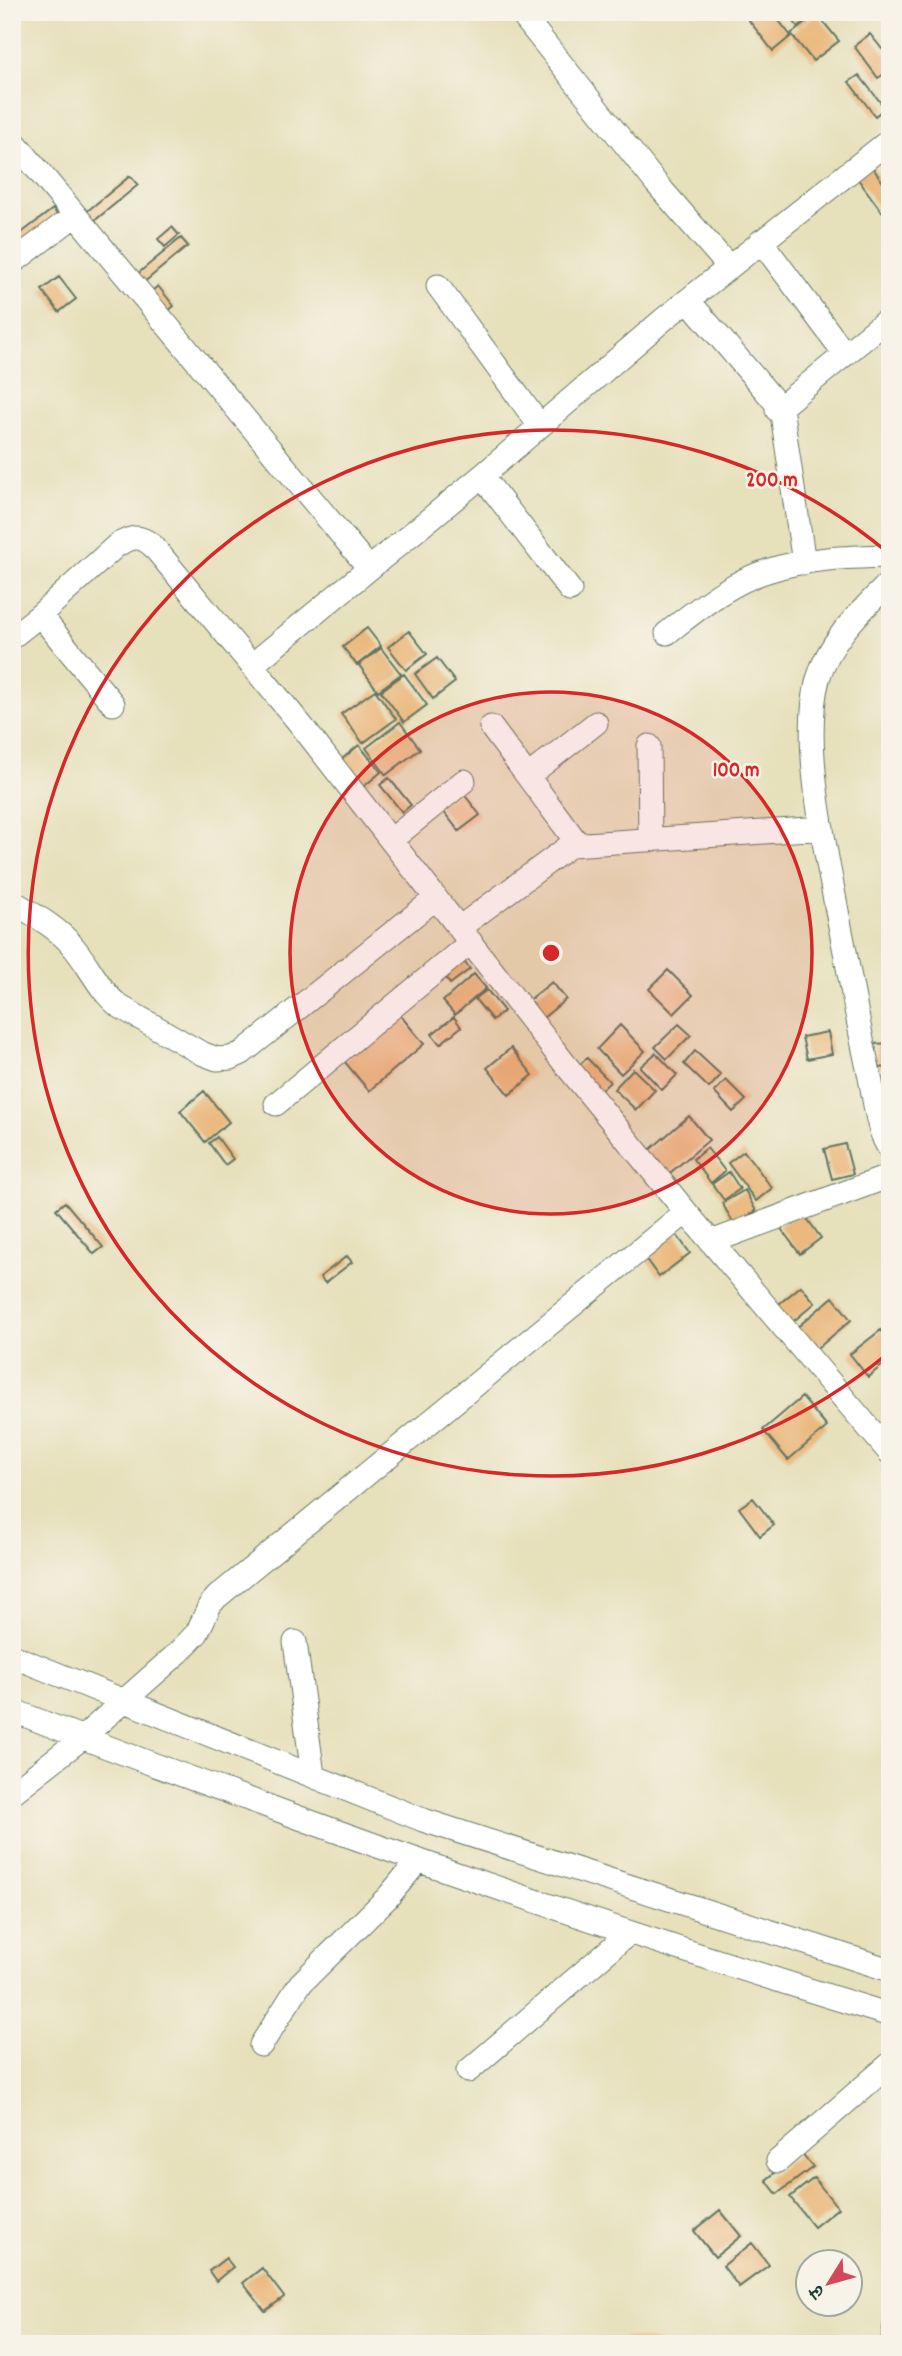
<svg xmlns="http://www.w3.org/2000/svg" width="902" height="2356" font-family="Dekko,'Playpen Sans Deva',sans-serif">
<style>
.building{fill:#eab97f}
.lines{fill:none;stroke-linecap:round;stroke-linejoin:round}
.minor-casing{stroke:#657663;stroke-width:25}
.minor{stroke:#fff;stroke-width:23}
.ring{fill:none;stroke:#d62828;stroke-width:3.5}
.centre{fill:#d62828;stroke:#f7f3e8;stroke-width:3.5}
.ring-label{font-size:21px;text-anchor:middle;font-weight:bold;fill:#d62828;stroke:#f7f3e8;stroke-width:5;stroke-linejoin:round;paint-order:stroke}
</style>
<rect width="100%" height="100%" fill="#f7f3e8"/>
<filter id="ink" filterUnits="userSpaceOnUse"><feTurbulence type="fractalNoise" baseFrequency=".0143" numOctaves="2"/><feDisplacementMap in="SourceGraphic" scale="14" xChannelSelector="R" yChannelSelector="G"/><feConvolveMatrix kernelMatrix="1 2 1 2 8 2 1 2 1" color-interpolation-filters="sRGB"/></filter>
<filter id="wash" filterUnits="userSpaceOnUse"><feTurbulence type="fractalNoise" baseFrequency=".00686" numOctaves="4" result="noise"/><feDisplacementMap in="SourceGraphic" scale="28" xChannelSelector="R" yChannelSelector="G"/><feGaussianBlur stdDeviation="1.57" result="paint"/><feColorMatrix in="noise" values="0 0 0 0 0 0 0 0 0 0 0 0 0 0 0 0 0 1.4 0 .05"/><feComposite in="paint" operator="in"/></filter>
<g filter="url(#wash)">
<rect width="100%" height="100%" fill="#e6e0bb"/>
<g id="blocks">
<path class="building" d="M754 12H772L791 36 773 51 747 18Z
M786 12H816L798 27Z
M817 14 839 41 813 61 791 34Z
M870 34 890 59V70L878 78 854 46Z
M859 75 885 108 875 116 849 82Z
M870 164 890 192V206L882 212 855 175Z
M130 176 138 185 88 226 80 217Z
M53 209 60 219 12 255V240Z
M172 227 179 235 165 247 158 239Z
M181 238 188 246 137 288 130 280Z
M59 277 76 299 59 312 42 290Z
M158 286 174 306 163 315 147 295Z
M367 628 381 646 357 665 343 647Z
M409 631 427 654 406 670 388 647Z
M381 648 401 674 378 691 359 665Z
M437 658 455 682 433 699 415 674Z
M404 674 427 705 404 722 381 691Z
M375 690 396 719 363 743 341 714Z
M400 722 420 749 386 775 366 748Z
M359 745 381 772 363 787 341 760Z
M389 778 411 805 402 812 380 785Z
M460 789 480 815 459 831 439 806Z
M459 956 470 969 450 984 440 970Z
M668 970 693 995 674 1014 649 989Z
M474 974 486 988 455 1015 443 1001Z
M552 982 566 999 537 1023 523 1005Z
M487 990 504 1011 492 1020 475 999Z
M400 1015 424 1044 369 1091 344 1061Z
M454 1017 461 1027 440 1044 432 1034Z
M679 1024 691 1035 667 1059 655 1047Z
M620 1025 645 1051 621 1074 597 1049Z
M828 1032 832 1054 807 1059 802 1037Z
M890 1043V1067L877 1068 875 1044Z
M511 1048 533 1075 509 1095 487 1068Z
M695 1051 721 1075 709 1088 684 1064Z
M656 1053 677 1075 662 1090 640 1067Z
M587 1058 610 1082 598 1093 575 1069Z
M633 1069 655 1090 636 1110 614 1089Z
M726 1080 746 1100 733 1112 714 1092Z
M204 1091 229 1122 205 1142 180 1111Z
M689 1116 709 1140 665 1177 645 1154Z
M217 1137 233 1159 225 1165 209 1143Z
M845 1144 853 1174 832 1179 824 1149Z
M707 1148 725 1171 711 1183 693 1159Z
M744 1151 772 1188 756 1201 728 1163Z
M729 1172 740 1189 724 1200 712 1184Z
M745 1190 756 1211 734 1224 722 1203Z
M65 1202 103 1247 94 1254 56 1209Z
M801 1210 821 1238 800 1254 779 1226Z
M673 1230 690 1253 659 1277 642 1254Z
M347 1256 352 1262 325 1283 320 1277Z
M801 1286 815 1303 788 1326 774 1308Z
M833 1297 851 1320 812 1353 794 1330Z
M881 1330 890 1341V1359L868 1377 850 1354Z
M802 1397 827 1427 788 1460 763 1430Z
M753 1498 774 1525 760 1536 739 1508Z
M801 2152 813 2167 777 2194 766 2180Z
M814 2178 838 2208 814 2227 790 2197Z
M720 2210 741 2236 715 2257 694 2231Z
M752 2243 769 2265 739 2287 723 2266Z
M226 2258 233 2267 216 2281 209 2271Z
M262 2268 284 2297 265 2311 243 2283Z
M884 2320 890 2321V2344H881Z
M624 2338 663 2342V2344H623Z
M794 2339 823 2340V2344H794Z"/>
</g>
</g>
<g filter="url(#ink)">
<use href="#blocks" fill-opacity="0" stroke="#657663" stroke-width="2"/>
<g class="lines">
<defs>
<path id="minor" d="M520 12 656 183 729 267
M12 139 369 568
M761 241 845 354
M12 263 74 216
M438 286 540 426
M688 300 777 404V410L782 414 804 563
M777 410 887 320
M482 476 570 590
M890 582C862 610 829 640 818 679 801 743 825 846 837 911 848 965 857 1019 869 1073 874 1094 877 1133 890 1149
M40 615 113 704
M667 633C698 609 729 583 767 571 806 558 849 557 890 556
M12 637 40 615 117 545C132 537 139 534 153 546L301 725 565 1064 686 1212 890 1453
M252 665 482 476 664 319 890 140
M491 727 578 844
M649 746 650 840
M528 776 596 723
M391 840 464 781
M12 901C32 914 55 926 71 944 89 964 98 989 119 1006L201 1053 217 1059 231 1058 242 1053 436 898
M459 928 571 845 822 828
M276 1104 471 942
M711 1242 890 1176
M295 1642 313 1775
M12 1656 423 1820 890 1970
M12 1710C94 1743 176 1773 259 1803 467 1880 677 1950 890 2015
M12 1793 82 1738 178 1653 197 1633 210 1605 217 1597 686 1212
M261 2045 300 1984 388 1897 417 1862
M468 2071 628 1934
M778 2161 890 2064"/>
</defs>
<use href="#minor" class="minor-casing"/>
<use href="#minor" class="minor"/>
</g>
</g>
<circle cx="551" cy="953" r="261" fill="#d62828" fill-opacity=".12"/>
<g class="ring">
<circle cx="551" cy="953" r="261"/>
<path d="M887 1354A523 523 0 1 1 887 552"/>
</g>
<circle cx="551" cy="953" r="10" class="centre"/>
<g class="ring-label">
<text x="772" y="486">200 m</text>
<text x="736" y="776">100 m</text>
</g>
<rect width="902" height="2356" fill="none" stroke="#f7f3e8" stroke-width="42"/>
<g transform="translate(829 2283) rotate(233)"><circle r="33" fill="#f7f3e8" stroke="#a1aaa0" stroke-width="2"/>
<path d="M0-5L12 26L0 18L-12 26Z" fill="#d1495b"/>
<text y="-10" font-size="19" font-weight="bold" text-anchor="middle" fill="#1f3d34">उ</text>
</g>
</svg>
